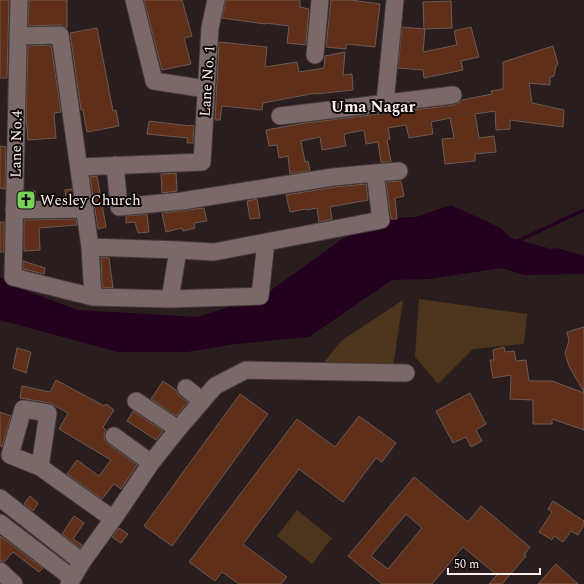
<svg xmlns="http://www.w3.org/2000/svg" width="584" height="584" font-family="Spectral,serif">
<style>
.green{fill:#4c351c}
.water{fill:#23001e}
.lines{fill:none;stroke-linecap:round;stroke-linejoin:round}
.stream{stroke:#23001e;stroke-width:3.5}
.canal{stroke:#23001e;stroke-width:13}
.building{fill:#602f19;stroke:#6a5b55;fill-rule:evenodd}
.minor-casing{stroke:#453a3a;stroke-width:19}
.minor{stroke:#7a6968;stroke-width:17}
.labels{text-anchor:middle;stroke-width:4;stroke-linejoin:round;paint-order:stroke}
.street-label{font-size:15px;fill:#f9efef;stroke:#0f0909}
.poi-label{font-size:15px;fill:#f9efef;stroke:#0f0909;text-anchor:start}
.neighbourhood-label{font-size:16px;font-weight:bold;fill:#f9efef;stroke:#0f0909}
</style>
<rect width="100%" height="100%" fill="#2a1d1d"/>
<path class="green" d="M419 299 527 314 524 344 473 349 438 384 415 357Z
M403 300 393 368 321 366 341 341Z
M297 510 332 538 312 564 277 536Z"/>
<path class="water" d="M451 205 501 228 524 253 557 248 584 256V274L524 275 502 268 429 279 392 280 309 337 236 344 187 352H118L0 320V277L18 288 78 310 198 317 263 296 370 219 416 217Z"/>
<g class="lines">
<path class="stream" d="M511 244 584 210"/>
<path class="canal" d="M503 245 509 244 584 265"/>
</g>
<path class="building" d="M0 0H9L7 78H0Z
M29 0H67V28L60 25 28 26Z
M144 0H182L192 36 184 38 191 64 162 70Z
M226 0H300V7L309 9 306 45 287 43 289 26 266 23 265 24 222 18Z
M331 0H351L380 4 375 47 346 44V49L326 47Z
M451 1 452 28 424 29 423 2Z
M402 27 425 29 423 52 457 45 454 31 471 27 479 57 461 61 463 70 424 78 423 70 398 68Z
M97 28 113 111 116 110 119 126 87 132 83 110H81L70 33Z
M219 42 267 47 265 67 297 62 299 72 324 68 325 56 345 52 343 75 352 74 353 90 316 94V93L263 103 262 110 222 106 220 120H215Z
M51 45 61 112 54 113 56 138 28 140 26 116 28 46Z
M553 46 558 64 556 66 554 76 550 77V85L529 83 532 103 564 110 563 127 510 120V129L496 130 495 111 475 114 479 138 494 136 496 152 475 154V161L445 164 442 139 454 138 450 118 431 122 433 134 409 138 406 125 388 128 390 139 387 140 391 162H381L378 142 366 144 364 130 344 134 346 146 322 150 320 137 301 141 305 162 308 161 310 171 290 174 288 156 279 158 277 145 269 146 266 130 305 123 454 105 459 103 462 100 492 94 491 91 503 89V62Z
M149 121 190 126V125L194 126 193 143H187L188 138 147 134Z
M0 146 6 147 5 189 0 188Z
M176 173 177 191 162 193 161 174Z
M97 176 106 227 98 229 90 177Z
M401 181 404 196 395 198 397 219H391L386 182Z
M366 184 368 200 330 207 332 219 319 222 317 208 306 210V209L290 212 286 195 334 187Z
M72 189 73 199H66L65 190Z
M25 191H35V200H25Z
M257 199 260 218 250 219 247 201Z
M204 208 207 221 194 223 195 228 183 231 182 228 166 232 162 213Z
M147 214 149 232 138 233 135 222 126 223V216Z
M76 219 77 225 39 228 40 250 24 251V220Z
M0 222H4V252H0Z
M101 257 109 258 113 288 102 287Z
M23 261 45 268 44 274 23 269Z
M584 327V392L569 366 565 353 569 341 567 332Z
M504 347 505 352 514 351 516 361 526 360 529 381H552L584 393V430L552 419V424H533V400L510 399 511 375 493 378 490 360H494L493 350Z
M17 348 31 352 26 373 13 368Z
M56 380 104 406 106 404 114 410 103 427 106 430 104 435 105 440 108 444 137 465 121 489 114 484 102 499 67 474 77 460 99 476 111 460 59 429 68 413 50 403 20 398 22 386 50 392Z
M163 381 176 390 179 396 188 402 176 416 151 399Z
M470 393 486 424 476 430 482 441 471 447 466 437 453 443 436 411Z
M240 394 268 414 172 546 144 526Z
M133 411 163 431 156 440 127 421Z
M0 412 11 416 2 447 0 446Z
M359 416 396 443 382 462 376 458 343 502 299 469 243 544 287 577 281 584H239L222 572 215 581 189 562 297 419 335 447Z
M414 477 468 522 481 506 530 547 524 555 526 556 502 584H489L497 575 463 547 432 584H382L348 556ZM406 514 422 528 388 569 371 556Z
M30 496 38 503 33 511 24 504Z
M553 501 584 521V525L578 535 571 531 563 542 554 536 552 540 539 532 552 512 548 509Z
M74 516 84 523 73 539 82 545 80 548 62 534Z
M119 528 128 534 121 543 112 537Z
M0 536 43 568 39 572 13 552 4 562 0 561Z
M556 564 578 584H538Z"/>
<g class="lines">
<defs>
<path id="minor" d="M19 0 13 277 93 297 170 299 260 296 266 242
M134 0 154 81 206 89
M18 36 60 35 90 247 93 297
M315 55 320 0
M385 103 395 0
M280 116 453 95
M115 165 119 207 182 201 333 177 375 173 381 220 214 252 178 250 170 299
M79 167 202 162 210 28 216 0
M375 173 399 171
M14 210 85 209
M90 247 178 250
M186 388 201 400
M136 401 178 429
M114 436 151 463
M40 467 48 413 23 409 10 455 40 467 113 519
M0 498 82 562
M0 523 72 578
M0 571 14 584
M69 584 82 562 118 512 151 463 178 429 215 386 246 370 406 373"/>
</defs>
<use href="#minor" class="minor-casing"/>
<use href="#minor" class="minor"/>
</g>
<defs>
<symbol id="church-square" viewBox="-11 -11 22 22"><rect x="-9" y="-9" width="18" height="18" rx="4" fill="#78d258" stroke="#0f0909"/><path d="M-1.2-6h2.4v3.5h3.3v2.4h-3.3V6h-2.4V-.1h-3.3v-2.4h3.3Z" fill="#111"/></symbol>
</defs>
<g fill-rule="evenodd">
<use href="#church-square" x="15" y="189" width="22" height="22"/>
</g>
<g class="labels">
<g class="street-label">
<text transform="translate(207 81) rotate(-86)" y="5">Lane No. 1</text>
<text transform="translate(16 144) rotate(-89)" y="5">Lane No.4</text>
</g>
<g class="poi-label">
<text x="40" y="205">Wesley Church</text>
</g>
<g class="neighbourhood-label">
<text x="373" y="112">Uma Nagar</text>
</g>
</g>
<path d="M448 568v6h92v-6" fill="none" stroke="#f9efef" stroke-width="2"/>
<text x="454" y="568" font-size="12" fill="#f9efef" stroke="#0f0909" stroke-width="3" paint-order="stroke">50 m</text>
</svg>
